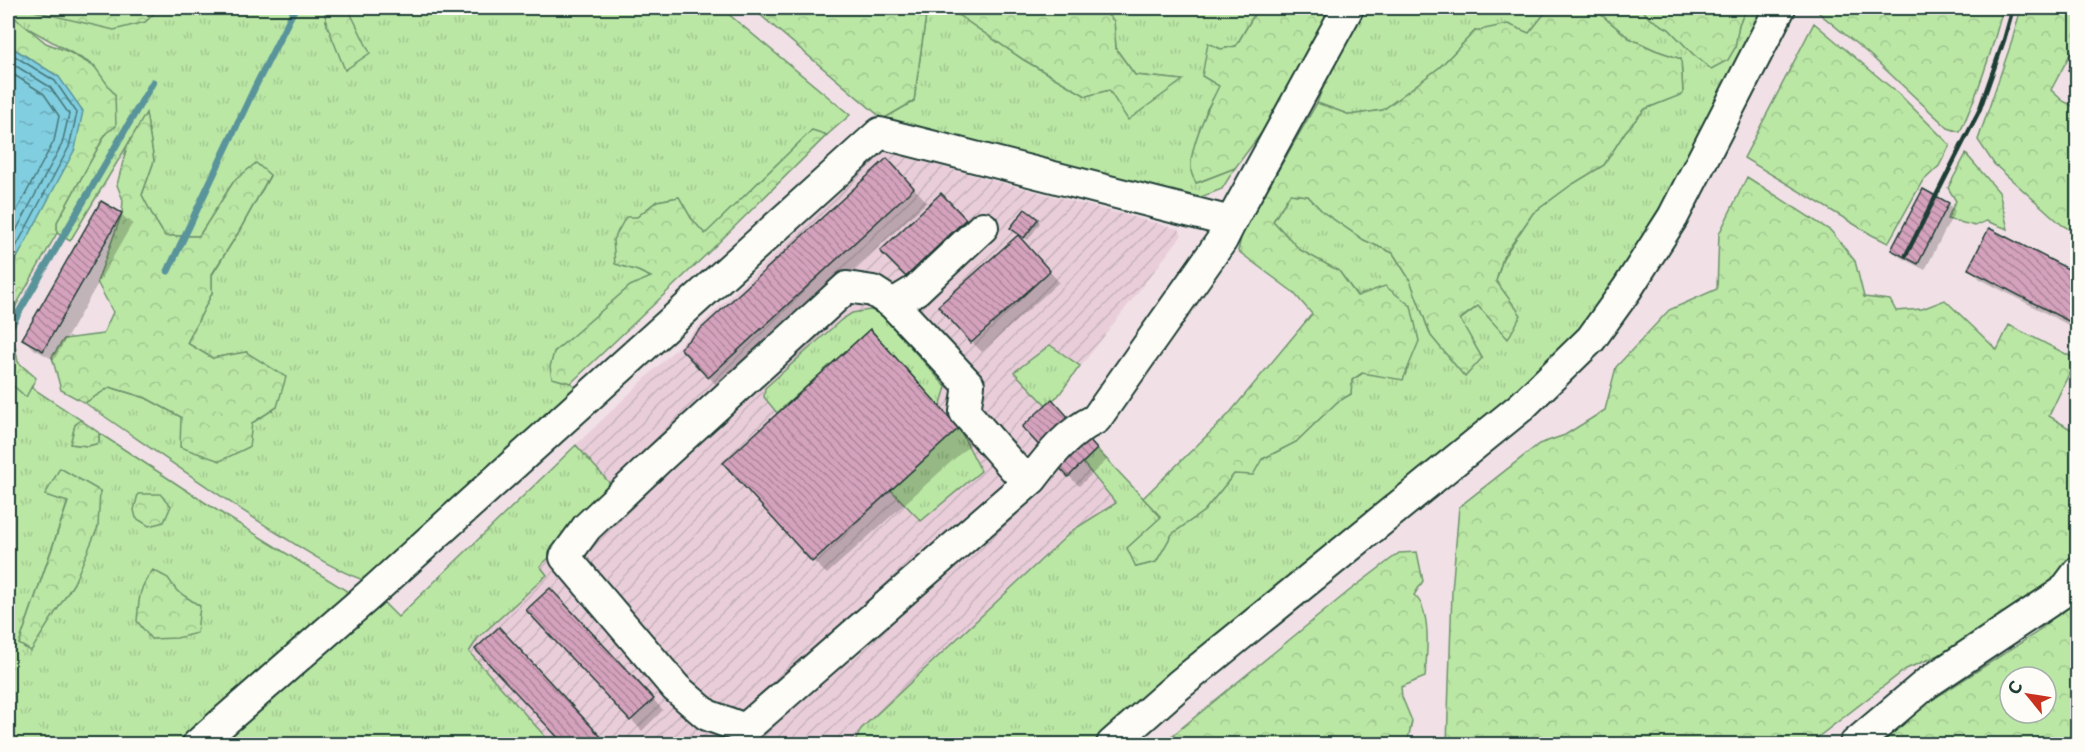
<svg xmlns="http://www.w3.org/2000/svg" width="2085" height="752" font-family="'Playpen Sans',sans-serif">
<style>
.industrial{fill:url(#industrial-furrows)}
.grass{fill:url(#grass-tufts);stroke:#6d926c;stroke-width:1.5;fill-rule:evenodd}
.forest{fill:url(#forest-crowns);stroke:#6d926c;stroke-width:1.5;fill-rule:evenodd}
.water{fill:url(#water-ripples);stroke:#5a949b;stroke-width:1.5}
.shadow{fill:#0003}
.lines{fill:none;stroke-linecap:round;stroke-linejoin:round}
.shore{stroke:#467779;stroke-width:1.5}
.stream{stroke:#5a949b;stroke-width:7}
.building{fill:url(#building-back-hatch);stroke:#1f3d34;stroke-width:1.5}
.minor-casing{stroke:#1f3d34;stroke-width:34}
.minor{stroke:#fdfcf7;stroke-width:30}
.rail{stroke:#1f3d34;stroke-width:4.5}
</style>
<defs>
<pattern id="industrial-furrows" width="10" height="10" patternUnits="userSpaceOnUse" patternTransform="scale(1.5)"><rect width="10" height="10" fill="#e9ceda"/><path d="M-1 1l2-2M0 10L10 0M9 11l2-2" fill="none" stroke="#c7b2bc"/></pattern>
<pattern id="grass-tufts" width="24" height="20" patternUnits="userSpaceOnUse" patternTransform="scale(1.5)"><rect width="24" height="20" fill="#bbe7a5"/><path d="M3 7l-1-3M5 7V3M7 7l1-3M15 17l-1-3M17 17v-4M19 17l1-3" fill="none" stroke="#a0c78f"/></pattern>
<pattern id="forest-crowns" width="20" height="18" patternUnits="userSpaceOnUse" patternTransform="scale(1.5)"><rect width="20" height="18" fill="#bbe7a5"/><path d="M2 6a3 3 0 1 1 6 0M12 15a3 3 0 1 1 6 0" fill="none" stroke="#a0c78f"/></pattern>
<pattern id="water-ripples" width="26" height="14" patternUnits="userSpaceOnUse" patternTransform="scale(1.5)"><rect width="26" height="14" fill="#81cee0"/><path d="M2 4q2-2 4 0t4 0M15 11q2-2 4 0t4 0" fill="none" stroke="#69a8b6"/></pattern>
<pattern id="building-back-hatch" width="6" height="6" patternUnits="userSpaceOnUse" patternTransform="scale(1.5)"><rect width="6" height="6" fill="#d5a2bd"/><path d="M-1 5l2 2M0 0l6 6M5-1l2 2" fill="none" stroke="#ac859a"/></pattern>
</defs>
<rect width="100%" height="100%" fill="#f1e1e6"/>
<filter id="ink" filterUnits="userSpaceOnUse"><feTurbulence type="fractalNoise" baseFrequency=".0167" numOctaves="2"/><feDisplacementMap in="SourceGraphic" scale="12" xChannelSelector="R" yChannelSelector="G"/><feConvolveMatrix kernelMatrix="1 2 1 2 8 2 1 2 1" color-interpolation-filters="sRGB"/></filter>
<g filter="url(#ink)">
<path class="industrial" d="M881 151 1179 229 1182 235 1058 396 1052 399 1161 517 913 744H312L296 715Z"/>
<path class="grass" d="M9 8 145 22 160 8H324L327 25 348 8H721L850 115 827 135 812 130 705 235 691 218 679 197 657 201 637 217 638 271 651 277 587 325 554 352 552 378 571 383 579 391 370 582C338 573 303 549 274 531 210 490 148 446 85 403L109 387 146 398 181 417 252 423 277 407 247 352 212 358 187 343 212 293V275L238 233 270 176 234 181 199 236H165L155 220 142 195 154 161 146 114 70 241 57 233V222L106 133 95 66 17 22 8 12Z
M940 8H948L1024 60 1086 96 1109 90 1182 80 1135 75 1116 49 1114 21 1100 8H1258L1236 46 1221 49 1208 43 1220 86 1207 109 1195 147 1197 183 1235 168 1222 189 1201 197 1177 199 883 119 914 101 926 15Z
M1366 8H1549L1529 34 1475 31 1440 67 1383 110 1350 115 1317 103 1326 79Z
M1593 8H1641L1649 18 1669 29 1693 54 1735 48 1739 24 1747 8H1768L1634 257 1584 333 1515 400 1203 651 1095 744H854L861 729 1073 530 1116 503 1083 463 1097 449 1161 517 1136 567 1156 562 1172 534 1204 511 1234 474 1296 442 1337 402 1351 394 1352 380 1363 373 1358 297 1339 271 1300 250 1273 221 1290 194 1308 196 1323 212 1364 240 1393 253 1410 280 1431 336 1482 358 1460 320 1478 306 1496 281 1503 258 1533 213 1571 185 1604 165 1625 132 1645 109 1683 93 1681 59 1655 50 1629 38Z
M870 310 880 313 946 387 940 407 870 329 777 413 764 397 765 388 841 320 852 313Z
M1050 345 1080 366 1058 396 1046 405 1014 372Z
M8 381 26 396 31 387 81 420 75 425 71 444 88 446 99 443V433L218 511 355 596 187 744H8ZM100 491 74 583 30 651 19 644 68 501 45 495Z
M959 428 981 471 921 521 891 490Z
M576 445 613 487 562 546 540 566 547 575 478 638 469 652 552 744H212L379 598 398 617Z"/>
<path class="forest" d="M21 8H160L145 22 114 30Z
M324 8H348L370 53 345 70 327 25Z
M752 8H940L926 15 914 101 883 119Z
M948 8H1100L1114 21 1116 49 1135 75 1183 80 1128 120 1109 90 1086 96 1024 60Z
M1258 8H1330L1265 128 1235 168 1196 183C1194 179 1191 174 1191 170 1189 148 1209 105 1219 86L1202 76 1208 43 1221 49 1236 46Z
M1549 8H1593L1629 38 1655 50 1681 59 1683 94 1645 109 1625 132 1604 165 1571 185 1533 213 1503 257 1496 281 1521 315 1508 339 1478 306 1460 319 1482 358 1465 377 1431 336 1410 280 1393 253 1364 240 1323 212 1308 196 1290 194 1273 221 1300 250 1339 271 1357 296 1385 286 1411 306 1419 341 1403 380 1362 373 1352 380 1351 394 1337 402 1296 442 1262 459 1253 475 1234 474 1204 511 1172 534 1156 562 1136 567 1127 548 1161 517 1143 498 1228 415 1312 314 1293 292 1238 251 1242 233 1317 103 1350 115 1383 110 1440 67 1475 31 1508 24 1529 33Z
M1641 8H1747L1739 24 1735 48 1728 60 1711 69 1693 54 1669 29 1649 18Z
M1822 8H2003C1992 51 1979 91 1960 132L1948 128 1870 55 1819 13Z
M2021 8H2077V41L2051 90 2063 101 2077 108V234L2062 225 1994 164 1978 140 2012 41Z
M8 12 46 43 69 52 95 67 115 95 116 126 106 133 57 222V233L14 309 13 335 18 362 36 378 26 397 8 381V275L14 262 59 77 8 45Z
M1814 23 1901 96 1950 145 1939 166 1922 182 1888 243 1872 235 1744 158Z
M146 113 154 161 142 195 155 220 165 236H199L234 181 256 163 270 175 238 233 212 274V293L187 343 212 358 246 352 286 377 277 407 252 423 249 447 220 461 180 447 181 417 146 398 110 387 85 403 61 390 52 357 64 339 103 334 113 312 97 282 122 213 123 200 117 185 127 146Z
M812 130 827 135 709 252 571 383 552 378 550 367 554 352 630 286 651 277 638 271 615 264 613 240 626 217H637L657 201 679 197 691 218 705 234Z
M1966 154 1999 192 2008 229 1986 221 1975 226 1947 219 1956 201 1948 188Z
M1747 177 1831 231 1855 261 1864 297 1890 300 1896 311 1922 309 1945 300 1997 350 2009 325 2076 359 2049 416 2077 433V549L2068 564 2032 598 1939 655 1906 669 1809 744H1447L1452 591 1459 507 1539 444 1565 435 1605 410 1616 367 1669 310 1717 289 1719 234Z
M81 420 99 433V443L88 446 70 444 75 425Z
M60 468 100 491 98 527 74 583 31 651 19 644 68 502 45 495Z
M138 494H160L171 506 164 522 149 526 136 518 134 510Z
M1417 552 1423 581 1414 595C1432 609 1427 655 1425 677L1401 687 1402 697 1412 721 1407 744H1162L1349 591 1399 553Z
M153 570 168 578 177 591 200 606 197 633 177 638 151 639 137 621C139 598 139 587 153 570Z
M2077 595V744H1876L1932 700 2036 633ZM2010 677H2046V713H2010Z"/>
<path class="water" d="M8 45 59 77 83 111 75 149 8 275Z"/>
<path class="shadow" d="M900 173 927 202 722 391 682 348Z
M1923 191 1949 204 1955 211 1925 270 1900 257 1893 250Z
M941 195 976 231 917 286 883 251Z
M121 214 132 224 54 360 34 349 24 339Z
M1037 220 1040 223 1028 240 1015 231Z
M1028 247 1059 282 982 352 972 342Z
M1970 269 2078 276V330L1980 279Z
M883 345 972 443 827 574 813 561Z
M1062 412 1107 460 1079 486 1069 476Z
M561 601 663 710 642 731 529 610Z
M509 639 607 744H567L477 649Z"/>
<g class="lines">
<path class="shore" d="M8 52 55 81 77 113 69 147 8 262
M8 61 50 87 69 114 62 144 8 246
M8 71 44 94 59 116 54 141 8 227"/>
<path class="stream" d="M168 271 255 87 295 8
M8 331 153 82"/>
</g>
<path class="building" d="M2078 53V75L2068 70Z
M887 158 914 188 708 378 680 348Z
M1923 189 1949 203 1918 264 1891 250Z
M941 193 966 219 906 277 880 251Z
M101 201 122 213 43 351 22 339Z
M1025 209 1038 219 1024 238 1010 228Z
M1989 228 2078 274V326L1968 269Z
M1018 235 1050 271 971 343 938 306Z
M870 329 959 428 812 562 723 463Z
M1052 399 1097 449 1068 477 1022 427Z
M550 588 654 699 630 721 526 610Z
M499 627 602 738 595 744H564L475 649Z"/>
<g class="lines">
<defs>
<path id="minor" d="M983 227 916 290 893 304 873 291 847 287 659 459 587 527 565 557 676 688 707 715 745 729 1032 479C1051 454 1067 433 1096 419L1222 240 1231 222
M893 304 969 385 965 412 1015 469 1032 479
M198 744 368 596 880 133 1231 222 1348 8
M1112 744 1179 685 1521 407 1591 339 1627 289 1673 217 1780 8
M1855 744 1927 683 2063 592 2078 572"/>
</defs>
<use href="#minor" class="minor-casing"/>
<use href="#minor" class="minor"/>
<path class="rail" d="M1906 255 1979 111 2004 40 2013 8"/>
</g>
</g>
<rect width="2085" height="752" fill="none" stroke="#fdfcf7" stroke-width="30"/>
<rect x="15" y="15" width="2055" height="722" fill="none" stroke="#1f3d34" stroke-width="2" filter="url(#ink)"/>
<g transform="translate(2028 695) rotate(300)"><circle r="28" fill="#fdfcf7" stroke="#a4b0a9" stroke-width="1.5"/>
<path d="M0-4.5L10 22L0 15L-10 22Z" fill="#c8321e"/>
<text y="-9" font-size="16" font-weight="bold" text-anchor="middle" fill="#1f3d34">С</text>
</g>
</svg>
